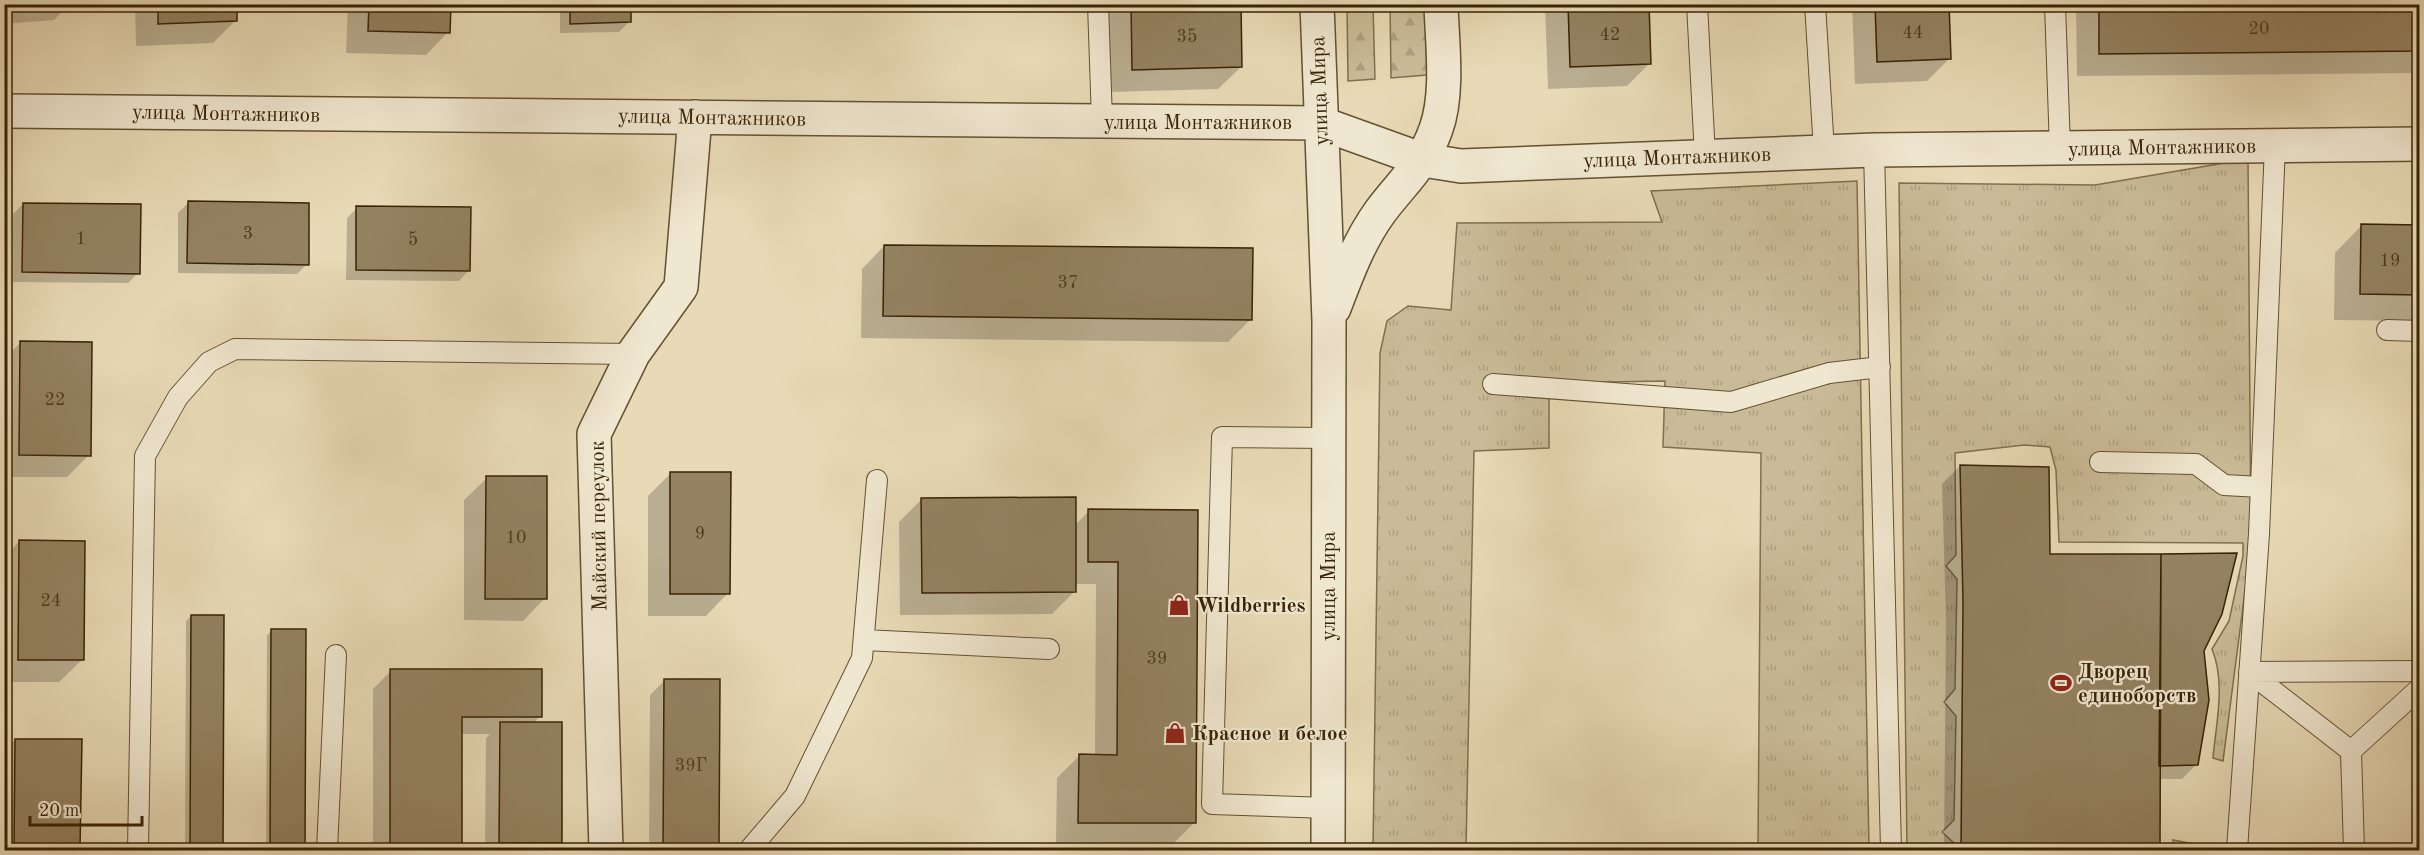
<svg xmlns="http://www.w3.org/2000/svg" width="2424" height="855" font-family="'Old Standard TT',serif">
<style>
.grass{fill:url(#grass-tufts);stroke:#816f4e;stroke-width:1.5}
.forest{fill:url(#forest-firs);stroke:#816f4e;stroke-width:1.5}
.shadow{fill:#0003}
.building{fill:#948261;stroke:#382305;stroke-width:1.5}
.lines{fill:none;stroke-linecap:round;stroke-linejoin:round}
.service-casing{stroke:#645131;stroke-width:22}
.minor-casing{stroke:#645131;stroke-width:36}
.tertiary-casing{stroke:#645131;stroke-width:36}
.service{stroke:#f0e7d0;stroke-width:20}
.minor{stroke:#f0e7d0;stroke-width:33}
.tertiary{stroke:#f0e7d0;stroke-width:33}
.labels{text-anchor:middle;stroke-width:4.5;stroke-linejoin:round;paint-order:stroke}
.number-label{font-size:18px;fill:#4f3b1c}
.street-label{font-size:21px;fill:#382305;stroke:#f0e7d0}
.poi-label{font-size:21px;font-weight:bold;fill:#382305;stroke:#f0e7d0;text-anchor:start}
</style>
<defs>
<pattern id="grass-tufts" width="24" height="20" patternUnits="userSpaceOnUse" patternTransform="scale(1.5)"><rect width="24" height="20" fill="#cabb98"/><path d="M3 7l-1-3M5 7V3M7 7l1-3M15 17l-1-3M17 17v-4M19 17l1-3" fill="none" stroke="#aea082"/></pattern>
<pattern id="forest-firs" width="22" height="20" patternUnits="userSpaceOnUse" patternTransform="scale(1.5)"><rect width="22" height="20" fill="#cabb98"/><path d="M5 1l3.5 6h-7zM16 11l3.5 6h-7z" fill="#aea082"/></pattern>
</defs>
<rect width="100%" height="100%" fill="#e8dab6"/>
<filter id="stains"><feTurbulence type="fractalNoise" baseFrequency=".00333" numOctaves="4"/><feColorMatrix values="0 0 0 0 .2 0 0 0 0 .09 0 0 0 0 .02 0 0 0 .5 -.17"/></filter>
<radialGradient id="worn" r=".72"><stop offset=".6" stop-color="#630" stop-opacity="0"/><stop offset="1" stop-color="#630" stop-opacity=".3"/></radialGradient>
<path class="grass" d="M2248 159 2251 545 2223 761 2213 758C2216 723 2226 683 2212 649L2229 621 2243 556V543L2059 542 2056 470 2050 447 2024 445 1955 453 1956 555 1946 566 1957 579 1955 689 1944 702 1956 716 1954 820 1942 832 1954 843V850H1907L1899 183 2095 185Z
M1857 181 1869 850H1758L1761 453 1663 447 1665 381 1549 383V448L1474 451 1466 850H1373L1380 353 1387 321 1408 306 1451 310 1457 223 1662 222 1651 191Z
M2173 840 2227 850H2173Z"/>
<path class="forest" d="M1347 5H1373L1375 79 1348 81Z
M1390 5H1425L1427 75 1391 78Z"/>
<path class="shadow" d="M4 4H69L54 20 4 24Z
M135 4H235L236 20 213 43 136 46Z
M348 4H449L448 32 426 55 346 53Z
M560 4H629L630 21 619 32 560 33Z
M1109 4H1240L1241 67 1218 89 1110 92Z
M1545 4H1648L1650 63 1627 86 1548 89Z
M1852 4H1948L1950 58 1927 81 1855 84Z
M2076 4H2420V73L2077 76Z
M188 203 307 264 297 274 178 273V213Z
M23 204 138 273 128 283 13 282V214Z
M357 208 469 270 459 281 346 280 347 218Z
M2361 226 2420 227V321L2334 320 2335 253Z
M884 246 1251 319 1228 342 861 338 862 269Z
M20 343 89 455 67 477H4V359Z
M1960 466 2048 556 2202 650 2197 764 2182 779H2159V850H1944L1946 620 1942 484Z
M671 473 728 593 706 616H648V496Z
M487 478 545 598 523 621 464 620V500Z
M922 499 1075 525 1089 511 1196 512 1194 823 1172 845 1056 844 1057 778 1079 756H1095L1096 584H1075V591L1052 614 900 615 899 522Z
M19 542 82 660 59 682H4V556Z
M191 616 223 617 222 850H185L186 621Z
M305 630 304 850H266L267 635 272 631Z
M391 671 540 716 533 724 560 843 552 850H485L486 738 490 734H461V850H373V689Z
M664 681H719L718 850H649L650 695Z
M15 740 80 741 79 850H4V751Z"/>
<path class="building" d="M158 4H237V21L158 24Z
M369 4H451L450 33 368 31Z
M570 4H631V22L570 24Z
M1131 4H1241L1242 67 1132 70Z
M1568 4H1649L1651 64 1570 67Z
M1875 4H1949L1951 59 1877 62Z
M2099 4H2420V51L2099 54Z
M188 201 309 203V265L187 263Z
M23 203 141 204 140 274 22 272Z
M356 206 471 207 470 271 356 270Z
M2361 224 2420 225V295L2360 294Z
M884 245 1253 248 1252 320 883 316Z
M20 341 92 342 91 456 19 455Z
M1960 465 2049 467 2050 554H2161L2160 850H1961L1963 601Z
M670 472H731L730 594H670Z
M486 476H547V599H485Z
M1076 497V592L922 593 921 498Z
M1088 509 1198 510 1196 823H1078L1079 754 1117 755 1118 562H1088Z
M19 540 85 541 84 660H18Z
M2237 553 2222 614 2204 651 2209 700 2198 765 2159 766 2161 554Z
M191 615H224L223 850H190Z
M271 629H306L305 850H270Z
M390 669H542V717H462V850H390Z
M664 679H720L719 850H663Z
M500 722H562V843H499Z
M15 739H82L80 850H14Z"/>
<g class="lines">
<defs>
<path id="service" d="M1098 4 1102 121
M1697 4 1705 156
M1815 4 1824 151
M2055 4 2060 149
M1874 150 1891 850
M2387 330 2420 331
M1493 384 1731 402 1829 373 1880 367
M2100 462 2196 464 2224 485 2261 487
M864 640 1049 649
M2351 751 2420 688
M1328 808 1212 804 1222 437 1329 438
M138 850 145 456 178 397 209 362 235 349 633 354
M327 850 336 655
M749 850 795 796 862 658 877 480
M2237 850 2259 534 2275 145
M2354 850 2351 751 2249 672 2420 671"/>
<path id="minor" d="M4 111 1320 123 1423 160 1461 166 1874 150 2420 144
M606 850 594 434 633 354 681 287 695 117"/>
<path id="tertiary" d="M1317 4 1329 321 1328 850
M1334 308C1347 274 1359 241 1380 212 1403 181 1422 168 1436 129 1449 93 1442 42 1441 4"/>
</defs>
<use href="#service" class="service-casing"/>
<use href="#minor" class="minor-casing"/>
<use href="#tertiary" class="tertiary-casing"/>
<use href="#service" class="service"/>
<use href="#minor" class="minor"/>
<use href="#tertiary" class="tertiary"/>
</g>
<defs>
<symbol id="shop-bare" viewBox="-9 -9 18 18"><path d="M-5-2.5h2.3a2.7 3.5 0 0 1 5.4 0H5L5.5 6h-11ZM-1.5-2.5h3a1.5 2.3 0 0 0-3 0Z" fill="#8f2418" stroke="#f0e7d0" stroke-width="2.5" paint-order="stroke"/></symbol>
<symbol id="stadium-bare" viewBox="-9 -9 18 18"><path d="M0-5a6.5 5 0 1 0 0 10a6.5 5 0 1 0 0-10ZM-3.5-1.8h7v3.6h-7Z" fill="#8f2418" stroke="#f0e7d0" stroke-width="2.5" paint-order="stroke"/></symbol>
</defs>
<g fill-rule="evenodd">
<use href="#shop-bare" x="1164" y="590" width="30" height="30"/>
<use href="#stadium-bare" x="2046" y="668" width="30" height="30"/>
<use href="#shop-bare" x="1160" y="718" width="30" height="30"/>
</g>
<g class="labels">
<g class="number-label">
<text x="2259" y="34">20</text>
<text x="1913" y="38">44</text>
<text x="1610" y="40">42</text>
<text x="1187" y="42">35</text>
<text x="248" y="239">3</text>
<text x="81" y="244">1</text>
<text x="413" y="245">5</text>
<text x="2390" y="266">19</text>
<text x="1068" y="288">37</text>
<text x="55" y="405">22</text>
<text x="700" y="539">9</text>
<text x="516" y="543">10</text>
<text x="51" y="606">24</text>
<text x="1157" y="664">39</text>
<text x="691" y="771">39Г</text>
</g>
<g class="street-label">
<text transform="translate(1319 91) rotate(-92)" y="7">улица Мира</text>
<text transform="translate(226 113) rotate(1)" y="7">улица Монтажников</text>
<text transform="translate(712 117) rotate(1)" y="7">улица Монтажников</text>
<text x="1198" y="129">улица Монтажников</text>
<text transform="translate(2162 147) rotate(-1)" y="7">улица Монтажников</text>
<text transform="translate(1677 157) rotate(-2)" y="7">улица Монтажников</text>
<text transform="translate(598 526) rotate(-91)" y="7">Майский переулок</text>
<text transform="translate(1328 586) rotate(-90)" y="7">улица Мира</text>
</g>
<g class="poi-label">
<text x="1196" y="612">Wildberries</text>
<text x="2078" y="678">Дворец<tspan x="2078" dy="24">единоборств</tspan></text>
<text x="1192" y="740">Красное и белое</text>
</g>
</g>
<rect width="2424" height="855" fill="none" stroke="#e8dab6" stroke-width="24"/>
<rect x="6" y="6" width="2412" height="843" fill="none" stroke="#382305" stroke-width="3"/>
<rect x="12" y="12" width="2400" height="831" fill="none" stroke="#382305" stroke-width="1.5"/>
<path d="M30 816v9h112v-9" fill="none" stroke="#382305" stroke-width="3"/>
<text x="39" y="816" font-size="18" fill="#382305" stroke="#f0e7d0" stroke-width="4.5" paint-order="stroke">20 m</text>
<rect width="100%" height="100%" filter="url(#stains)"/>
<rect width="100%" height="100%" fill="url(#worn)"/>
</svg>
